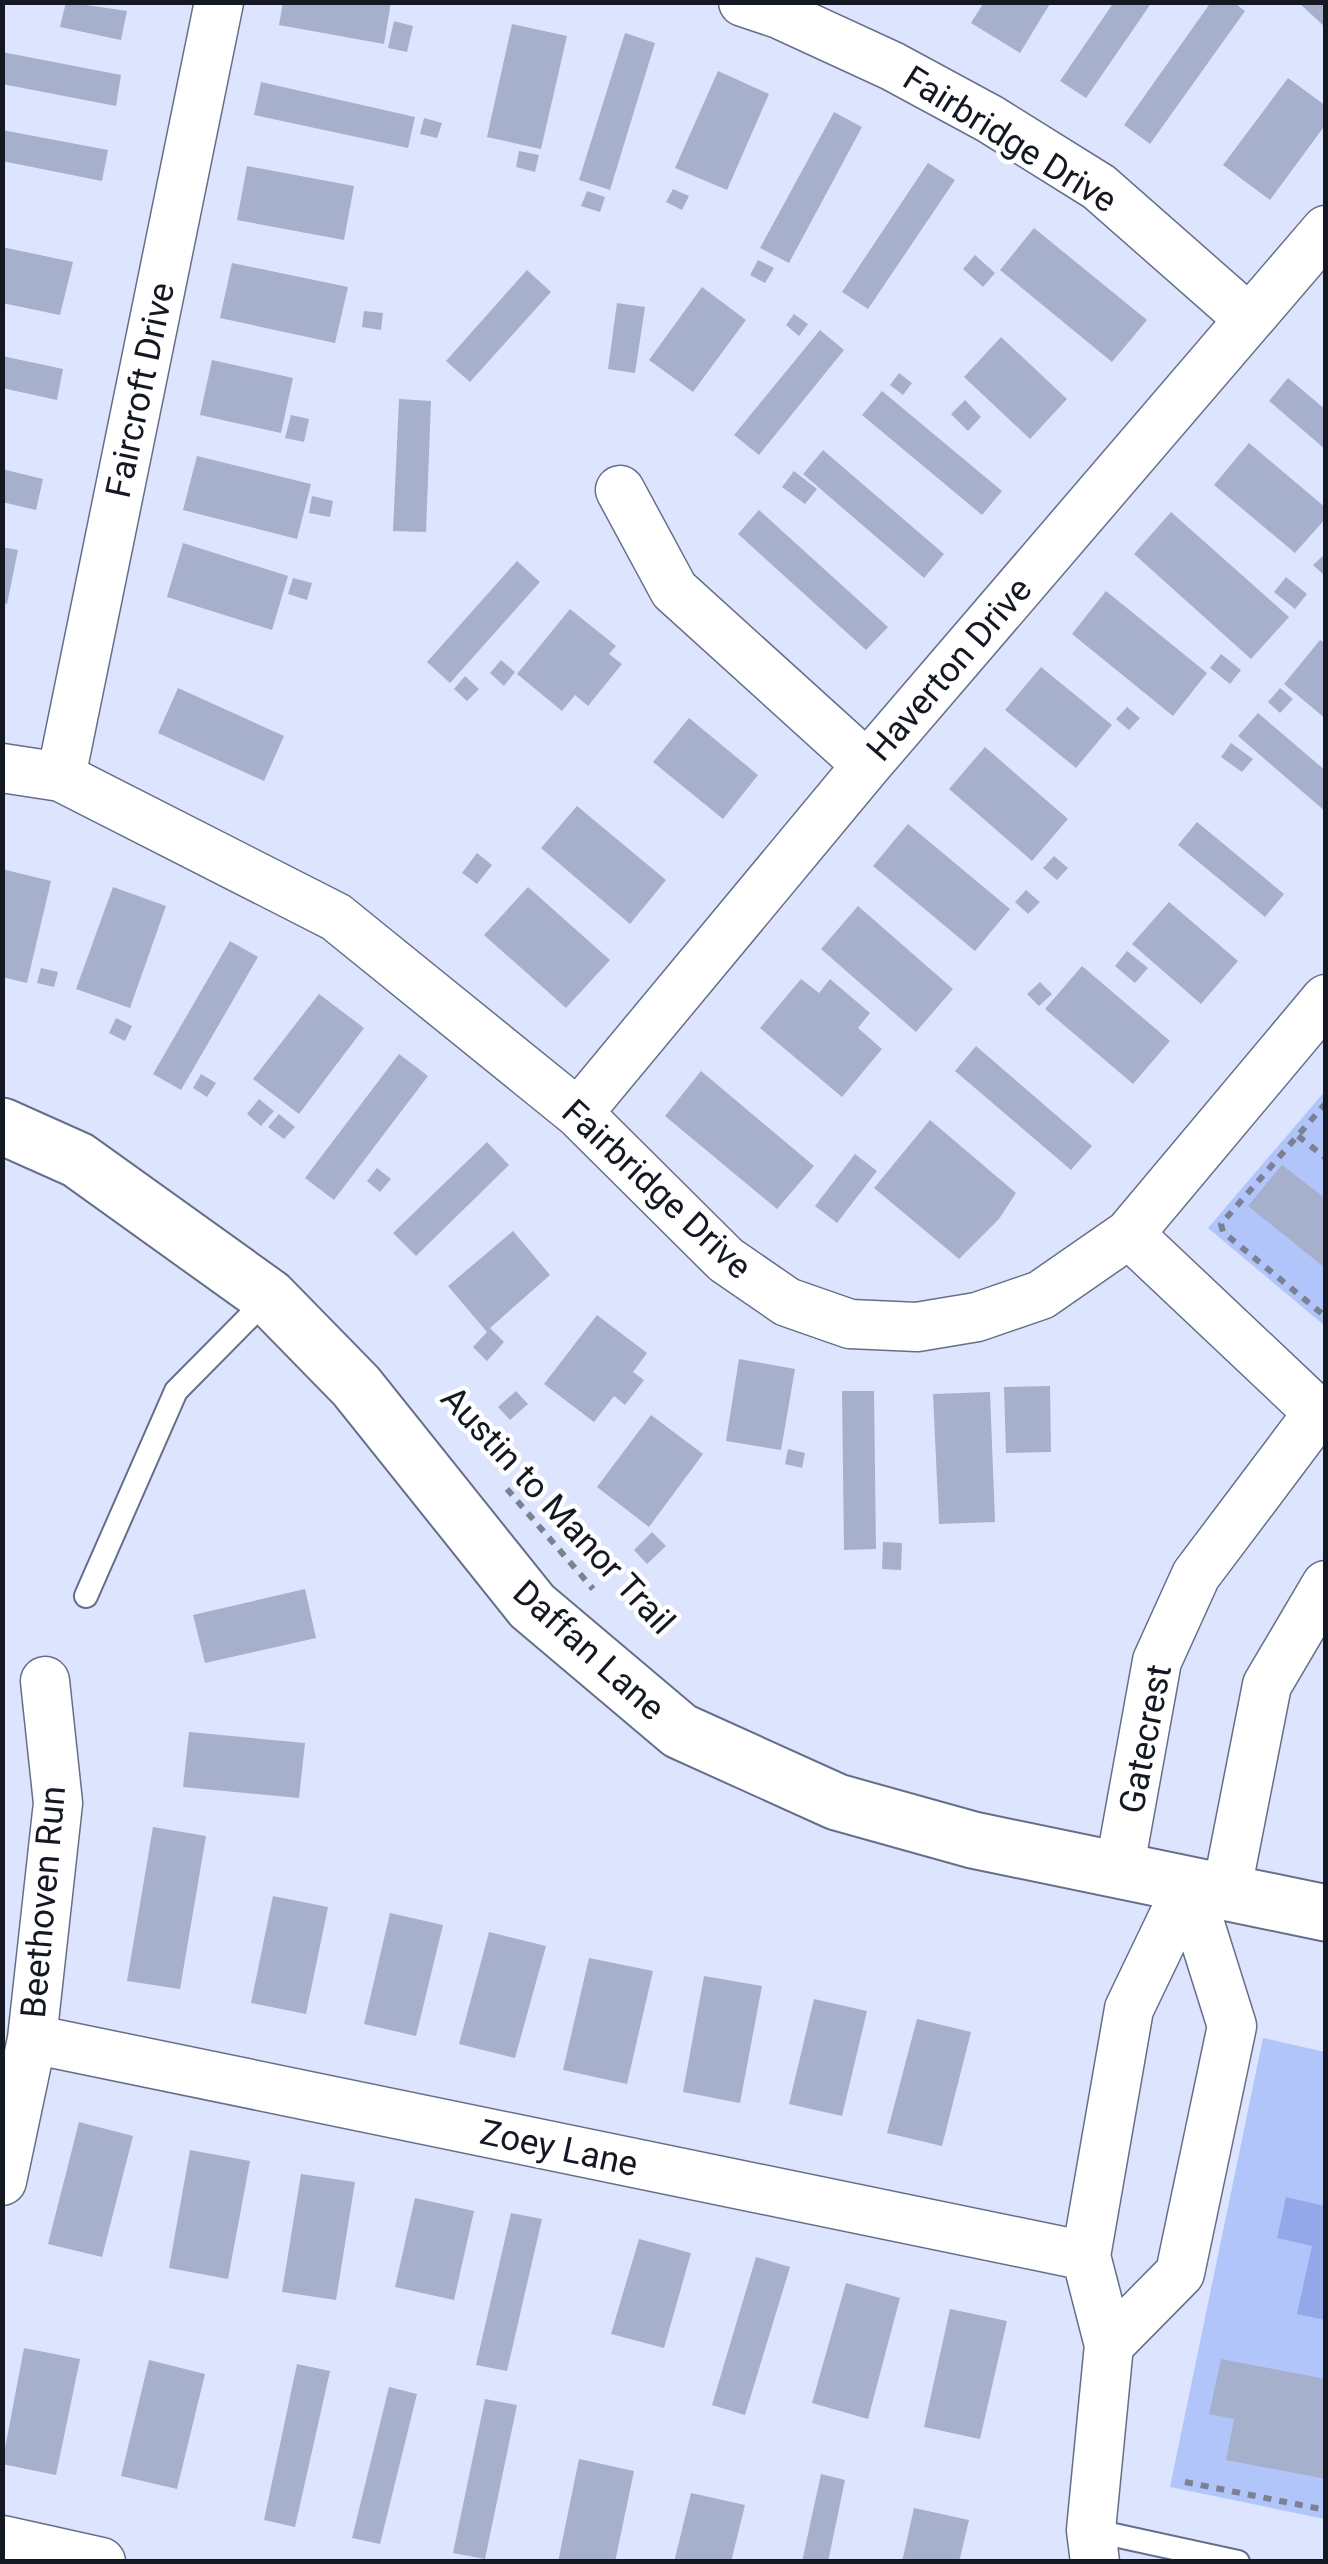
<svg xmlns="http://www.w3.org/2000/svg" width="1328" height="2564" font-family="Roboto,sans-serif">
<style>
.green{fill:#b2c5fb}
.water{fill:#92a8e8}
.building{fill:#a6b0cd}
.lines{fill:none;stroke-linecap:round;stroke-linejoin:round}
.lane-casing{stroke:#656f89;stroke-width:26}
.street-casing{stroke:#656f89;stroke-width:51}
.secondary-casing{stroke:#656f89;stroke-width:59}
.path{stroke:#7a8192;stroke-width:6;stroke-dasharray:8 8;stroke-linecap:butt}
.lane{stroke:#fff;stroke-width:22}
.street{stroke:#fff;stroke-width:48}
.secondary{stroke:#fff;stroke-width:55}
.labels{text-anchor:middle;stroke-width:9;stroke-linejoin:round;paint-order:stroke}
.street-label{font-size:35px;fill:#141822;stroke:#fff}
</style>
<rect width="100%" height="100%" fill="#dce5fd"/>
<path class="green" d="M1325 1091V1326L1208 1228Z
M1263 2038 1325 2052V2519L1170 2487Z"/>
<path class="water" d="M1286 2197 1325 2206V2320L1297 2314 1312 2246 1277 2238Z"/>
<path class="building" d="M66 2 127 11 121 40 60 27Z
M283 2H391L384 44 279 25Z
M984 2H1051L1020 53 971 23Z
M1114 2H1152L1086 98 1060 81Z
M1211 2H1233L1245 11 1150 144 1124 125Z
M1298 2H1326V28Z
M394 21 413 26 407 52 388 48Z
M512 24 567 36 541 149 487 137Z
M625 33 655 43 610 190 579 180Z
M2 52 121 75 116 106 2 84Z
M718 71 769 94 727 190 675 168Z
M1288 78 1326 106V124L1270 200 1223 165Z
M261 82 415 117 408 148 254 115Z
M834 112 862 127 789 263 760 248Z
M424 118 442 123 437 138 420 134Z
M2 130 108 150 102 181 2 161Z
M519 151 539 155 535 172 516 167Z
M928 163 955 180 868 309 842 292Z
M247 166 354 186 344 240 237 220Z
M673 189 689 196 682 210 666 202Z
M587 191 605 197 600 212 581 206Z
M1034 228 1147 320 1112 362 1000 270Z
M2 247 73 262 60 315 2 303Z
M975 255 995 273 983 287 963 269Z
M758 260 774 268 765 283 750 275Z
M232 263 348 287 335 343 220 318Z
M527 270 551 292 470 382 446 361Z
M702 287 746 320 693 392 649 360Z
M617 303 645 307 635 373 608 369Z
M364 311 383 313 381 330 362 327Z
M794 314 808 324 799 336 786 325Z
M820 330 844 350 759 455 734 435Z
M1001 337 1067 399 1030 439 964 377Z
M2 356 63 369 57 400 2 388Z
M212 360 293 378 281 433 200 415Z
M899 373 912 383 903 395 890 385Z
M1288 378 1326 410V450L1269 401Z
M882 391 1002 491 982 515 862 415Z
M399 399 431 401 426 532 393 531Z
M965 400 981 417 968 431 951 414Z
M291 415 309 419 304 442 285 438Z
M1249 443 1326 508V518L1295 553 1214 485Z
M823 450 944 554 924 578 803 474Z
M197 456 311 484 297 539 183 510Z
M2 469 43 479 36 510 2 502Z
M794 471 817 489 805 504 782 487Z
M312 496 333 501 330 517 309 513Z
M759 510 888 627 866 650 738 534Z
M1171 512 1289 617 1251 659 1134 554Z
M183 543 288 576 272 630 167 597Z
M2 547 18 550 7 604 2 603Z
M1326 553V577L1313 565Z
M517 561 540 582 450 683 427 662Z
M1286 577 1307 594 1295 609 1274 592Z
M293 578 312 583 307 600 288 594Z
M1106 591 1207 673 1173 716 1072 634Z
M570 609 616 646 609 654 622 664 588 706 575 695 562 711 517 674Z
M1320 640 1326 644V719L1284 684Z
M1221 654 1241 670 1230 684 1210 668Z
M501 660 515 672 504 686 490 673Z
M1041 667 1112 725 1076 768 1005 710Z
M465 676 479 689 467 701 454 689Z
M178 688 284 736 264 781 158 733Z
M1280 688 1293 699 1280 713 1268 702Z
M1127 707 1140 718 1129 730 1116 719Z
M1258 713 1326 771V812L1238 736Z
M689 718 758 775 723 819 653 762Z
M1231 743 1253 759 1242 772 1221 757Z
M985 747 1068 819 1032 861 949 789Z
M577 806 666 880 630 924 541 848Z
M1197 822 1284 894 1265 917 1178 845Z
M908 824 1010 909 975 951 873 866Z
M477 853 492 865 477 884 462 873Z
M1054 856 1068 868 1057 880 1043 868Z
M2 869 51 881 27 983 2 977Z
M113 887 166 906 130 1008 76 989Z
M528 887 610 960 566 1008 484 935Z
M1026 890 1040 902 1028 914 1015 902Z
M1169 902 1238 961 1201 1004 1132 944Z
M858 906 953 989 916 1032 821 949Z
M230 941 258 957 181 1090 153 1074Z
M1127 951 1148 968 1135 983 1115 966Z
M1082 966 1170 1041 1133 1084 1045 1009Z
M41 968 58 972 54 987 37 983Z
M801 979 819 993 830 979 870 1013 858 1028 882 1049 842 1097 760 1028Z
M1040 982 1052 994 1039 1006 1027 994Z
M319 994 364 1028 299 1114 253 1079Z
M116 1018 132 1026 125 1041 109 1033Z
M976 1046 1092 1146 1071 1170 955 1071Z
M399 1054 428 1076 334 1200 305 1178Z
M701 1071 814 1166 777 1209 665 1116Z
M201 1074 216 1083 207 1097 193 1088Z
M259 1099 274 1111 261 1126 247 1114Z
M279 1114 295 1127 284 1139 268 1127Z
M930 1120 1016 1193 999 1219 959 1259 874 1188Z
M487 1142 509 1165 416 1256 393 1233Z
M855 1154 877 1171 837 1223 815 1206Z
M1282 1165 1326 1199 1324 1267 1248 1206Z
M377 1168 391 1179 380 1192 367 1181Z
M513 1231 550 1275 490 1328 504 1342 487 1361 473 1347 487 1332 448 1286Z
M597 1315 647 1353 633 1372 644 1380 625 1405 614 1396 594 1422 544 1384Z
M739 1359 795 1369 781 1450 726 1441Z
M1050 1386 1051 1452 1006 1453 1004 1387Z
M516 1391 528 1404 510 1420 498 1407Z
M842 1391H874L876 1549 844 1550Z
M990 1392 995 1522 939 1524 933 1394Z
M651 1415 703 1454 649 1527 597 1487Z
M788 1449 805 1453 802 1468 785 1464Z
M652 1532 666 1546 647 1564 634 1550Z
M883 1542 902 1543 901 1570 882 1569Z
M305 1589 316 1638 205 1663 193 1615Z
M189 1732 305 1743 299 1798 183 1787Z
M153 1827 206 1836 180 1989 127 1981Z
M273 1896 328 1907 306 2014 251 2003Z
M390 1913 443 1925 416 2036 364 2024Z
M489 1932 546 1946 515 2058 459 2044Z
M589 1958 653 1971 627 2084 563 2070Z
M704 1976 762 1986 740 2103 683 2092Z
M814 1999 867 2011 842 2116 789 2104Z
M917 2019 971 2032 942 2146 887 2133Z
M79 2122 133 2136 102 2257 48 2244Z
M190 2150 250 2161 228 2279 169 2268Z
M301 2174 355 2182 336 2300 282 2292Z
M415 2198 474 2211 454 2300 395 2287Z
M511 2213 542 2219 507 2371 476 2365Z
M639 2239 691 2253 664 2348 611 2334Z
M756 2257 790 2267 745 2415 712 2405Z
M846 2283 900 2298 868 2419 812 2403Z
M950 2309 1007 2321 980 2439 924 2427Z
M24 2348 80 2359 56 2475 2 2464Z
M1221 2359 1326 2379V2479L1226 2460 1234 2419 1209 2414Z
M149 2360 205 2374 177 2489 121 2476Z
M297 2364 330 2371 295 2527 264 2520Z
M389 2387 417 2394 380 2544 352 2538Z
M485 2399 517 2405 485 2559 453 2553Z
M579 2459 634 2471 615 2562H558Z
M821 2474 845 2480 828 2562H802Z
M691 2493 745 2505 731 2562H674Z
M914 2508 969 2520 959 2562H902Z"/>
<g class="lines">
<defs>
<path id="lane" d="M86 1596 176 1391 269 1297
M1091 2530 1238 2562"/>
<path id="street" d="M743 2 779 14 892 66 990 119 1099 187 1249 319
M620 490 674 590 867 765
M2 768 61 777 336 917 578 1113 726 1260 787 1302 850 1324 917 1327 977 1317 1041 1295 1129 1234 1326 999
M61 777 219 2
M578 1113 867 765 1326 230
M1129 1234 1326 1420
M1119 1871 1157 1661 1196 1575 1318 1413
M1188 1886 1232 2026 1180 2273 1109 2345 1086 2256 1129 2009Z
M1226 1894 1267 1685 1326 1585
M32 2039 1086 2256
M2 2181 32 2039 58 1803 45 1681
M2 2540 101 2562
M1095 2562 1091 2530 1109 2345"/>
<path id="secondary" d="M2 1126 78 1160 269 1297 356 1386 532 1606 680 1731 837 1802 973 1840 1326 1913"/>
</defs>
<use href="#lane" class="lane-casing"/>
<use href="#street" class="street-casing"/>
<use href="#secondary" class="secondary-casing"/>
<path class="path" d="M1326 1103 1221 1224 1223 1232 1326 1317
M1298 1136 1326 1158
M507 1489 593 1589
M1185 2482 1326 2510"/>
<use href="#lane" class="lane"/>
<use href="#street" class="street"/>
<use href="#secondary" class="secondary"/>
</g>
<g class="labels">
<g class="street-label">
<text transform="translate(1010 139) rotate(32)" y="12">Fairbridge Drive</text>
<text transform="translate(140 390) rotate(-78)" y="12">Faircroft Drive</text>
<text transform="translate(949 669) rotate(-49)" y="12">Haverton Drive</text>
<text transform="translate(657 1189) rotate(43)" y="12">Fairbridge Drive</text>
<text transform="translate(558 1510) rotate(47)" y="12">Austin to Manor Trail</text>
<text transform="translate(589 1650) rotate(42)" y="12">Daffan Lane</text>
<text transform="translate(1145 1739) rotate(-79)" y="12">Gatecrest</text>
<text transform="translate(43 1902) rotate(-85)" y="12">Beethoven Run</text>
<text transform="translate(559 2148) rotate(12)" y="12">Zoey Lane</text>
</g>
</g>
<rect width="1328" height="2564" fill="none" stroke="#141822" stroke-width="10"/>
</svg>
